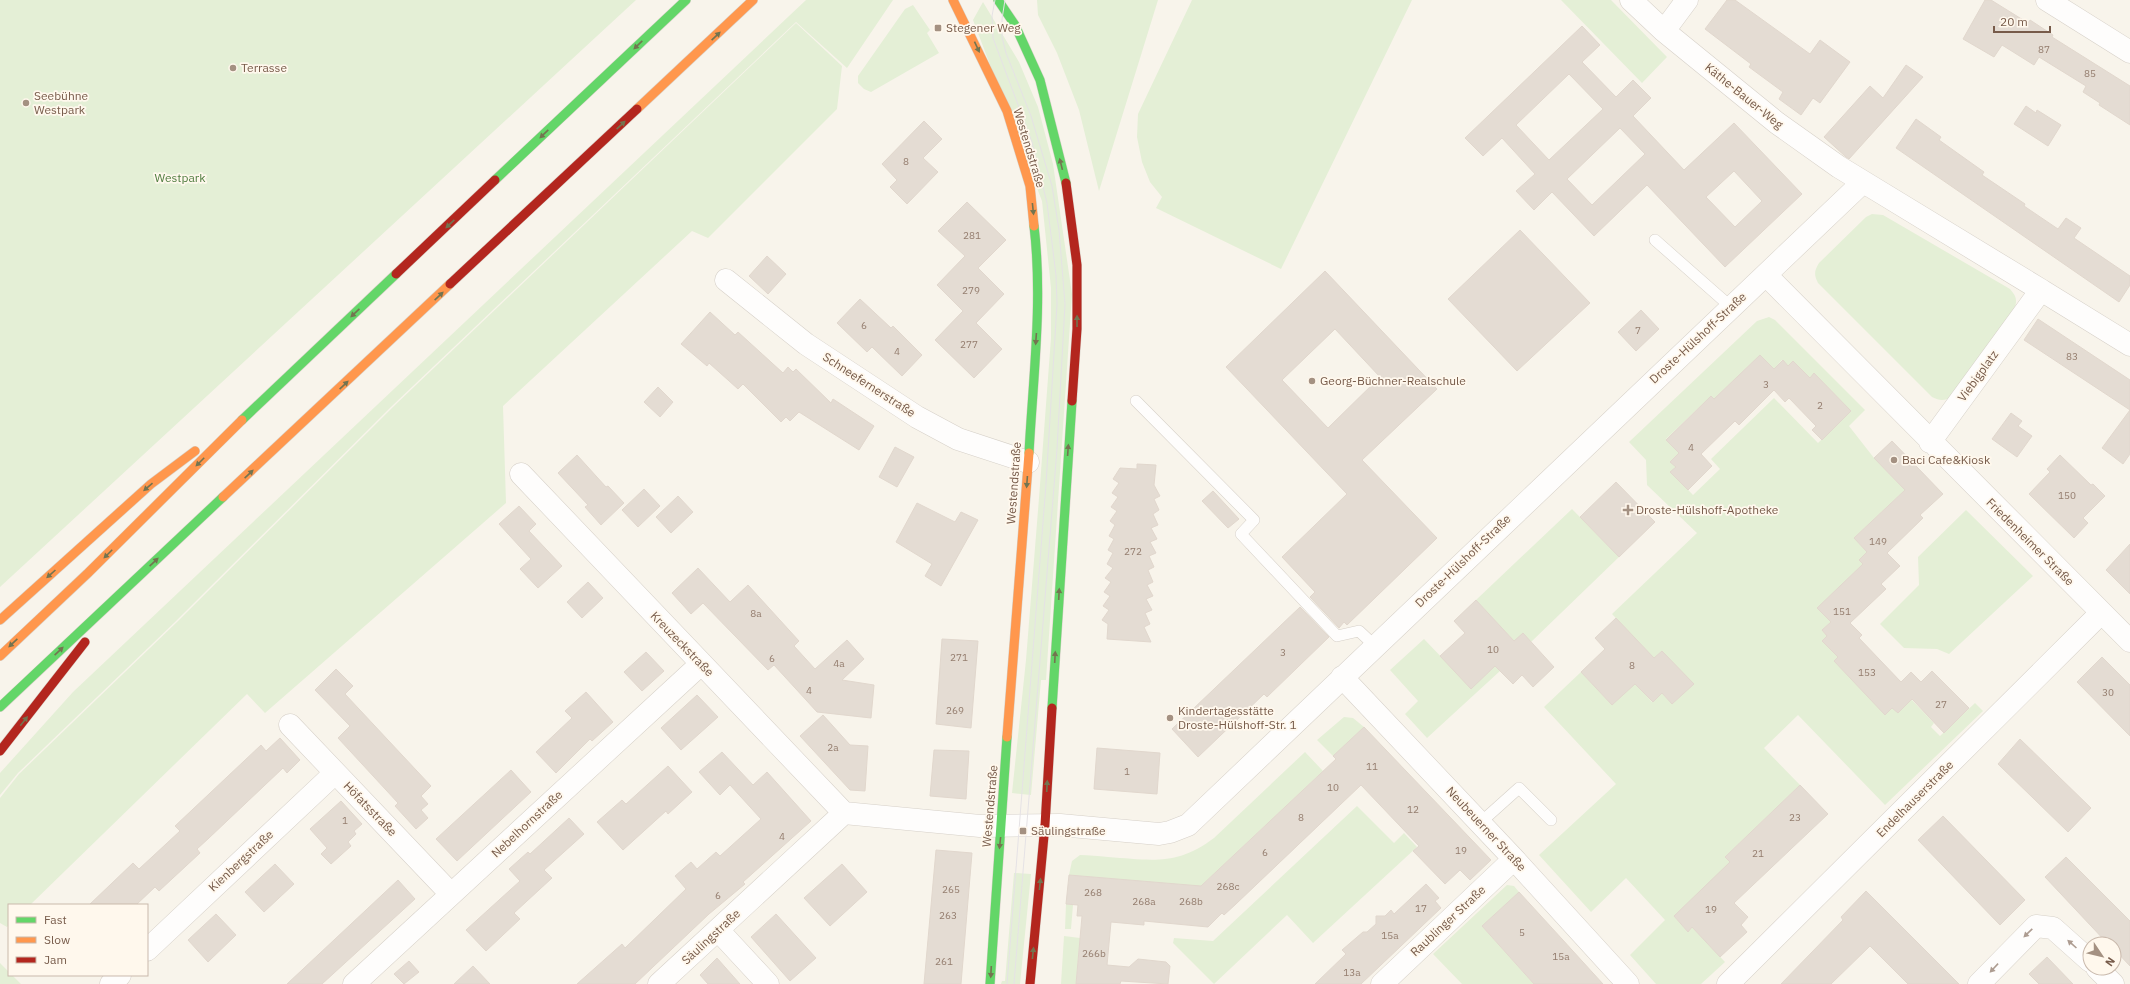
<svg xmlns="http://www.w3.org/2000/svg" width="2130" height="984" font-family="'IBM Plex Sans',sans-serif">
<style>
.green{fill:#e4efd6;fill-rule:evenodd}
.building{fill:#e4dcd3;stroke:#e1d7cd;fill-rule:evenodd}
.lines{fill:none;stroke-linecap:round;stroke-linejoin:round}
.lane-casing{stroke:#d6d0c8;stroke-width:12}
.street-casing{stroke:#d6d0c8;stroke-width:23}
.fast-casing{stroke:#d7d0c8;stroke-width:10}
.slow-casing{stroke:#d7d0c8;stroke-width:10}
.jam-casing{stroke:#d7d0c8;stroke-width:10}
.lane{stroke:#fefdfc;stroke-width:11}
.street{stroke:#fefdfc;stroke-width:22}
.fast{stroke:#63d668;stroke-width:9}
.slow{stroke:#ff974d;stroke-width:9}
.jam{stroke:#b3261e;stroke-width:9}
.tram{stroke:#e5e2e5;stroke-width:1}
.oneway{fill:#737450}
.oneway2{fill:#ad9c91}
.poi-dot{fill:#a49182;stroke:#fff8ed;stroke-width:1.5}
.labels{text-anchor:middle;stroke-width:3.5;stroke-linejoin:round;paint-order:stroke}
.number-label{font-size:10px;fill:#947d6e}
.poi-label{font-size:12px;fill:#775b4a;stroke:#fff8ed;text-anchor:start}
.street-label{font-size:12px;fill:#775b4a;stroke:#fff8ed}
.park-label{font-size:12px;fill:#517e41;stroke:#fff8ed}
</style>
<rect width="100%" height="100%" fill="#f8f4eb"/>
<path class="green" d="M0 0H636L0 587Z
M806 0H893L847 68 796 22 392 406 175 622 18 773 0 795V773L73 692Z
M1037 0H1158L1099 191 1079 110 1057 53 1038 15Z
M1192 0H1412L1281 269 1156 208 1162 197 1150 182 1142 162 1137 137 1138 114Z
M1561 0H1611L1667 57 1642 83Z
M983 2 1019 62 1038 107 1053 164 1072 294 1046 680H1041L1031 795 1012 793 1026 660 1039 498 1051 338V288L1042 201 973 20Z
M913 5 930 30 927 33 939 53 871 92 864 89 858 83V76L905 9Z
M796 23 842 66 837 109 708 238 692 231 503 406 506 503 265 713 247 694 30 905H9V925L7 927 0 923V798L19 774 177 622 394 406Z
M1872 214 1883 215 2010 289C2016 296 2018 300 2014 309L1952 397C1944 401 1940 401 1932 397L1818 283C1814 275 1814 271 1819 263L1866 217Z
M1769 317 1775 320 1865 410 1849 426 1874 458 1905 490 1854 538 1867 552 1859 560 1863 564 1817 608 1831 622 1822 630 1827 636 1822 641 1838 657 1834 661 1885 714 1892 708 1898 713 1908 703V696L1934 723 1931 727 1940 736 1975 703 1983 711 1885 805 1798 715 1764 748 1800 785 1725 857 1737 869 1725 868 1674 916 1688 932 1692 927 1725 962 1701 984H1656L1630 955 1665 920 1626 878 1591 912 1539 855 1616 784 1544 707 1581 672 1612 705 1635 683 1652 702 1659 696 1660 691 1672 704 1693 684 1662 651 1654 658 1612 614 1697 533 1647 485 1646 460 1629 442 1757 321ZM1760 355 1774 369 1782 360 1788 366 1793 361 1810 378 1815 374 1851 411 1818 443 1774 398 1711 459 1720 469 1693 495 1671 472 1676 467 1670 462 1679 453 1666 439 1711 396 1714 399Z
M1572 509 1619 557 1531 642 1514 641 1476 600Z
M1966 510 2033 576 1949 654 1937 649 1904 648 1880 624 1919 585 1918 557Z
M1424 639 1471 688 1495 666 1500 671 1427 738 1405 714 1418 701 1390 670Z
M1344 717 1353 718 1364 727 1333 756 1317 740Z
M1305 752 1323 771 1199 888 1196 886 1069 875 1072 861 1080 855C1089 855 1098 856 1108 857 1152 860 1177 866 1214 838Z
M1357 806 1394 843 1404 833 1417 847 1313 943 1287 915 1214 984 1173 943 1174 938 1213 941Z
M1014 873 1031 874 1020 984H1001L1002 981H1005Z
M1507 885 1514 886 1519 892 1482 926 1534 984H1462L1433 954Z
M1066 904 1073 905 1071 929H1065Z
M1064 936 1080 938 1076 984H1061Z
M0 963 9 972V975H12L21 984H0Z"/>
<path class="building" d="M1727 0H1735L1810 54 1820 40 1850 62 1820 103 1813 98 1801 115 1779 99 1783 92 1749 67 1751 64 1705 29Z
M1985 0H1991L2028 23 2030 20 2053 35 2052 37 2130 86V125L2099 105 2100 103 2083 92 2086 86 2039 57 2034 65 2002 45 1994 57 1963 39Z
M1582 26 1600 45 1582 62 1616 97 1633 80 1651 98 1633 116 1684 170 1734 123 1802 194 1725 267 1647 185 1594 236 1552 192 1534 210 1516 191 1535 174 1502 138 1483 156 1465 138ZM1569 74 1603 109 1549 160 1516 125ZM1620 128 1645 154 1592 205 1567 179ZM1734 171 1762 201 1735 227 1706 197Z
M1906 65 1923 77 1849 159 1846 157 1824 137 1870 86 1883 98Z
M2026 106 2036 113 2037 110 2061 125 2048 146 2014 124Z
M1916 119 1941 137 1939 140 1984 172 1982 175 2025 204 2024 206 2058 229 2066 218 2081 228 2074 238 2130 276V285L2119 302 1896 148Z
M924 121 942 139 923 158 938 172 907 204 890 187 897 180 882 164Z
M967 202 1006 240 978 268 1004 294 976 323 1002 349 974 378 935 340 963 311 937 285 965 256 938 231Z
M1520 230 1590 303 1517 371 1448 299Z
M767 256 786 274 768 294 749 276Z
M1325 271 1437 389 1362 460 1437 538 1347 625 1344 622 1339 628 1310 597 1315 592 1282 557 1347 494 1226 367ZM1335 329 1380 377 1328 428 1282 380Z
M860 299 891 328 893 326 922 355 902 376 872 347 867 352 837 323Z
M1641 310 1659 329 1636 351 1618 332Z
M710 312 735 335 738 332 783 373 788 367 793 372 796 369 831 403 833 399 874 426 859 450 799 412 790 421 786 417 781 422 743 384 738 389 709 363 707 366 681 344Z
M2038 319 2130 380V410L2024 340Z
M1760 355 1774 369 1783 360 1788 366 1793 361 1810 378 1814 373 1851 411 1822 440 1812 430 1816 426 1789 398 1785 402 1774 390 1739 425 1735 421 1701 454 1712 466 1688 490 1670 472 1676 467 1670 462 1679 453 1666 440 1711 396 1714 399Z
M658 387 673 402 660 417 644 402Z
M2130 410V454L2123 464 2102 448Z
M2011 413 2022 421 2018 426 2032 436 2017 457 1992 439Z
M1892 441 1943 494 1920 515 1923 518 1887 553 1900 566 1881 584 1886 589 1850 623 1862 635 1859 638 1901 682 1911 672 1921 682 1932 671 1969 708 1944 733 1912 699 1898 713 1892 708 1885 715 1834 661 1838 657 1822 641 1827 636 1822 630 1831 622 1817 608 1863 564 1859 560 1867 552 1854 538 1905 490 1874 458Z
M895 447 914 457 897 487 879 477Z
M577 455 606 487 608 486 624 503 601 525 585 507 588 505 558 473Z
M2060 455 2091 485 2093 484 2105 496 2083 518 2088 523 2074 538 2029 494 2050 472 2047 469Z
M1137 464 1156 465 1154 485 1160 496 1154 499 1159 510 1153 514 1158 525 1151 528 1157 539 1150 542 1156 553 1149 556 1154 567 1148 570 1153 582 1147 585 1153 596 1146 599 1152 610 1145 613 1150 624 1144 627 1151 642 1107 639 1108 624 1102 620 1109 610 1103 606 1110 596 1104 592 1111 582 1105 578 1113 568 1107 564 1113 553 1108 550 1114 539 1109 536 1115 525 1110 521 1117 511 1111 507 1118 497 1112 493 1119 483 1113 479 1120 468 1137 469Z
M1616 482 1655 522 1619 557 1580 517Z
M644 489 660 506 638 527 622 510Z
M1213 491 1239 519 1228 528 1202 501Z
M678 496 693 512 671 533 656 517Z
M917 503 955 522 961 512 978 520 941 586 925 576 932 564 896 542Z
M519 506 536 524 529 531 562 566 538 588 520 569 531 559 499 524Z
M2130 544V594L2106 570Z
M698 568 730 602 748 585 799 641 794 646 815 669 847 640 864 659 842 680 874 685 871 718 817 712 774 665 768 670 703 603 691 614 672 593Z
M588 582 603 598 582 618 567 602Z
M1476 600 1514 641 1523 633 1554 667 1533 687 1522 675 1513 684 1495 666 1471 689 1440 656 1465 633 1454 621Z
M1300 607 1329 637 1267 697 1264 694 1198 757 1172 729Z
M1616 618 1654 658 1662 651 1694 684 1672 704 1662 693 1653 702 1635 684 1612 705 1581 672 1605 649 1595 638Z
M942 639 978 641 971 728 936 724Z
M646 652 664 671 642 691 624 672Z
M2102 657 2130 685V736L2077 682Z
M336 669 353 686 345 694 431 786 421 796 428 804 421 810 428 818 416 829 395 806 398 803 338 738 350 726 315 690Z
M586 692 613 722 592 741 590 739 556 773 536 752 572 718 565 711Z
M697 695 718 717 681 750 661 728Z
M823 715 850 745 868 746 865 791 850 790 800 736Z
M1364 727 1491 860 1470 880 1460 870 1445 884 1413 851 1419 846 1361 785 1236 904 1224 915 1222 913 1208 927 1144 921V925L1111 922 1107 965 1129 967 1138 959 1166 962 1170 966 1168 984 1121 981 1120 984H1076L1082 916H1077L1078 905 1066 904 1069 875 1201 886 1336 759 1333 756Z
M280 738 300 760 287 773 283 768 209 838 197 849 200 853 159 891 155 887 136 905H89L133 863 139 869 152 857 180 831 175 826 261 745 266 751Z
M2020 739 2091 808 2068 832 1998 764Z
M1097 748 1160 753 1157 794 1094 789Z
M934 750 969 751 966 799 930 796Z
M722 752 753 785 767 772 811 821 743 882 745 884 709 914 635 984H577L622 944 625 948 686 889 675 876 691 862 697 869 716 852 720 856 761 819 730 785 720 795 699 772Z
M668 766 692 792 668 814 666 811 623 850 597 822 622 800 626 804Z
M511 770 531 792 457 861 436 839Z
M1800 785 1828 814 1734 903 1748 917 1741 925 1747 932 1720 957 1692 927 1688 932 1674 916 1730 862 1725 857Z
M341 801 362 824 354 831 356 834 348 842 351 846 331 864 321 854 327 848 310 829Z
M1943 816 2025 900 2000 925 1918 840Z
M569 818 584 834 544 870 552 878 514 913 520 919 486 951 466 930 520 881 509 869 528 852 530 854Z
M936 850 972 853 961 984H924Z
M2066 857 2130 921V966L2114 949V944L2107 943 2045 877Z
M275 864 294 884 264 912 245 892Z
M842 864 867 892 830 926 804 898Z
M398 880 415 899 322 984H287Z
M1426 884 1439 898 1435 901 1441 908 1361 984H1315L1346 954 1342 950 1363 932H1367L1376 924V916H1385L1391 910 1394 914Z
M1866 891 1959 984H1908L1870 946 1831 984H1781L1843 920 1841 917Z
M1519 892 1562 939 1603 984H1534L1482 926Z
M216 914 236 935 208 962 188 940Z
M776 914 816 958 790 981 751 937Z
M2047 957 2073 984H2039L2029 974Z
M717 958 740 984H708L700 975Z
M409 961 419 972 404 984 394 974Z
M473 966 490 984H454Z"/>
<g class="lines">
<defs>
<path id="lane" d="M1655 240 1731 307
M1136 401 1254 520 1241 534 1337 636 1359 631 1375 646
M1480 823 1519 788 1551 820"/>
<path id="street" d="M1631 0 1664 31 1777 123 1839 167 2041 290 1930 442
M2047 0 2130 52
M1664 31 1687 0
M1766 275 2130 641
M726 280 806 344 917 417 958 439 1028 462
M2041 290 2130 345
M521 474 844 813
M1342 677 1514 859 1628 984
M290 725 451 894
M718 930 768 984
M147 950 335 773
M2097 968 2113 984
M111 984 120 975
M354 984 701 664
M659 984 844 813 980 826 1060 825 1159 834 1170 832 1188 825 1863 182
M1382 984 1514 859
M1728 984 2101 613
M1979 984 2036 926 2053 928 2090 961"/>
<path id="fast" d="M998 0 1015 25 1040 80 1066 183
M495 180 686 0
M242 420 396 274
M1029 453C1033 378 1043 301 1034 226
M0 707 223 497
M1052 708 1072 401
M990 984 1007 737"/>
<path id="slow" d="M953 0 1007 111 1030 186 1034 226
M637 109 753 0
M223 497 450 284
M0 620 151 484 195 451
M0 656 88 573 242 420
M1007 737 1029 453"/>
<path id="jam" d="M1066 183 1077 265V329L1072 401
M396 274 495 180
M450 284 637 109
M0 751 85 642
M1030 984 1045 825 1052 708"/>
</defs>
<use href="#lane" class="lane-casing"/>
<use href="#street" class="street-casing"/>
<use href="#fast" class="fast-casing"/>
<use href="#slow" class="slow-casing"/>
<use href="#jam" class="jam-casing"/>
<use href="#lane" class="lane"/>
<use href="#street" class="street"/>
<use href="#fast" class="fast"/>
<use href="#slow" class="slow"/>
<use href="#jam" class="jam"/>
<path class="tram" d="M995 0 992 16 993 38 1032 142 1047 203 1056 275 1057 304 1046 484 1007 984
M1005 0 1002 19V37L1006 53 1031 116 1052 186 1059 230 1065 304 1057 449 1014 984"/>
</g>
<defs><path id="oneway-solid" d="M-6-.8H1V-3.2L6.5 0L1 3.2V.8H-6Z"/></defs>
<g class="oneway">
<use href="#oneway-solid" transform="translate(716 36) rotate(-43)"/>
<use href="#oneway-solid" transform="translate(638 45) rotate(136)"/>
<use href="#oneway-solid" transform="translate(977 47) rotate(65)"/>
<use href="#oneway-solid" transform="translate(621 125) rotate(-43)"/>
<use href="#oneway-solid" transform="translate(544 134) rotate(136)"/>
<use href="#oneway-solid" transform="translate(1061 164) rotate(-104)"/>
<use href="#oneway-solid" transform="translate(1033 209) rotate(84)"/>
<use href="#oneway-solid" transform="translate(450 224) rotate(137)"/>
<use href="#oneway-solid" transform="translate(439 296) rotate(-43)"/>
<use href="#oneway-solid" transform="translate(355 313) rotate(137)"/>
<use href="#oneway-solid" transform="translate(1077 321) rotate(-90)"/>
<use href="#oneway-solid" transform="translate(1036 339) rotate(94)"/>
<use href="#oneway-solid" transform="translate(344 385) rotate(-43)"/>
<use href="#oneway-solid" transform="translate(1068 450) rotate(-86)"/>
<use href="#oneway-solid" transform="translate(200 462) rotate(135)"/>
<use href="#oneway-solid" transform="translate(249 474) rotate(-43)"/>
<use href="#oneway-solid" transform="translate(1027 482) rotate(94)"/>
<use href="#oneway-solid" transform="translate(148 487) rotate(139)"/>
<use href="#oneway-solid" transform="translate(108 554) rotate(135)"/>
<use href="#oneway-solid" transform="translate(154 562) rotate(-43)"/>
<use href="#oneway-solid" transform="translate(51 574) rotate(138)"/>
<use href="#oneway-solid" transform="translate(1059 594) rotate(-87)"/>
<use href="#oneway-solid" transform="translate(13 643) rotate(137)"/>
<use href="#oneway-solid" transform="translate(59 651) rotate(-43)"/>
<use href="#oneway-solid" transform="translate(1055 657) rotate(-87)"/>
<use href="#oneway-solid" transform="translate(24 721) rotate(-52)"/>
<use href="#oneway-solid" transform="translate(1047 786) rotate(-87)"/>
<use href="#oneway-solid" transform="translate(1000 843) rotate(96)"/>
<use href="#oneway-solid" transform="translate(1040 884) rotate(-84)"/>
<use href="#oneway-solid" transform="translate(1033 953) rotate(-84)"/>
<use href="#oneway-solid" transform="translate(991 972) rotate(93)"/>
</g>
<g class="oneway2">
<use href="#oneway-solid" transform="translate(2028 933) rotate(136)"/>
<use href="#oneway-solid" transform="translate(2072 944) rotate(-138)"/>
<use href="#oneway-solid" transform="translate(1994 968) rotate(133)"/>
</g>
<g class="poi-dot">
<rect x="934" y="24" width="8" height="8" rx="2"/>
<circle cx="233" cy="68" r="4"/>
<circle cx="26" cy="103" r="4"/>
<circle cx="1312" cy="381" r="4"/>
<circle cx="1894" cy="460" r="4"/>
<path d="M1626 504h4v4h4v4h-4v4h-4v-4h-4v-4h4z"/>
<circle cx="1170" cy="718" r="4"/>
<rect x="1019" y="827" width="8" height="8" rx="2"/>
</g>
<g class="labels">
<g class="number-label">
<text x="2044" y="53">87</text>
<text x="2090" y="77">85</text>
<text x="906" y="165">8</text>
<text x="972" y="239">281</text>
<text x="971" y="294">279</text>
<text x="864" y="329">6</text>
<text x="1638" y="334">7</text>
<text x="969" y="348">277</text>
<text x="897" y="355">4</text>
<text x="2072" y="360">83</text>
<text x="1766" y="388">3</text>
<text x="1820" y="409">2</text>
<text x="1691" y="451">4</text>
<text x="2067" y="499">150</text>
<text x="1878" y="545">149</text>
<text x="1133" y="555">272</text>
<text x="1842" y="615">151</text>
<text x="756" y="617">8a</text>
<text x="1493" y="653">10</text>
<text x="1283" y="656">3</text>
<text x="959" y="661">271</text>
<text x="772" y="662">6</text>
<text x="839" y="667">4a</text>
<text x="1632" y="669">8</text>
<text x="1867" y="676">153</text>
<text x="809" y="694">4</text>
<text x="2108" y="696">30</text>
<text x="1941" y="708">27</text>
<text x="955" y="714">269</text>
<text x="833" y="751">2a</text>
<text x="1372" y="770">11</text>
<text x="1127" y="775">1</text>
<text x="1333" y="791">10</text>
<text x="1413" y="813">12</text>
<text x="1301" y="821">8</text>
<text x="1795" y="821">23</text>
<text x="345" y="824">1</text>
<text x="782" y="840">4</text>
<text x="1461" y="854">19</text>
<text x="1265" y="856">6</text>
<text x="1758" y="857">21</text>
<text x="1228" y="890">268c</text>
<text x="951" y="893">265</text>
<text x="1093" y="896">268</text>
<text x="718" y="899">6</text>
<text x="1144" y="905">268a</text>
<text x="1191" y="905">268b</text>
<text x="1421" y="912">17</text>
<text x="1711" y="913">19</text>
<text x="948" y="919">263</text>
<text x="1522" y="936">5</text>
<text x="1390" y="939">15a</text>
<text x="1094" y="957">266b</text>
<text x="1561" y="960">15a</text>
<text x="944" y="965">261</text>
<text x="1352" y="976">13a</text>
</g>
<g class="poi-label">
<text x="946" y="32">Stegener Weg</text>
<text x="241" y="72">Terrasse</text>
<text x="34" y="100">Seebühne<tspan x="34" dy="14">Westpark</tspan></text>
<text x="1320" y="385">Georg-Büchner-Realschule</text>
<text x="1902" y="464">Baci Cafe&amp;Kiosk</text>
<text x="1636" y="514">Droste-Hülshoff-Apotheke</text>
<text x="1178" y="715">Kindertagesstätte<tspan x="1178" dy="14">Droste-Hülshoff-Str. 1</tspan></text>
<text x="1031" y="835">Säulingstraße</text>
</g>
<g class="street-label">
<text transform="translate(1744 96) rotate(39)" y="4">Käthe-Bauer-Weg</text>
<text transform="translate(1029 148) rotate(73)" y="4">Westendstraße</text>
<text transform="translate(1698 338) rotate(-43)" y="4">Droste-Hülshoff-Straße</text>
<text transform="translate(1978 376) rotate(-54)" y="4">Viebigplatz</text>
<text transform="translate(869 385) rotate(33)" y="4">Schneefernerstraße</text>
<text transform="translate(1014 483) rotate(-86)" y="4">Westendstraße</text>
<text transform="translate(2030 542) rotate(45)" y="4">Friedenheimer Straße</text>
<text transform="translate(1463 561) rotate(-44)" y="4">Droste-Hülshoff-Straße</text>
<text transform="translate(682 644) rotate(46)" y="4">Kreuzeckstraße</text>
<text transform="translate(1915 799) rotate(-45)" y="4">Endelhauserstraße</text>
<text transform="translate(990 806) rotate(-85)" y="4">Westendstraße</text>
<text transform="translate(370 809) rotate(46)" y="4">Höfatsstraße</text>
<text transform="translate(527 824) rotate(-43)" y="4">Nebelhornstraße</text>
<text transform="translate(1486 829) rotate(47)" y="4">Neubeuerner Straße</text>
<text transform="translate(241 861) rotate(-43)" y="4">Kienbergstraße</text>
<text transform="translate(1448 921) rotate(-43)" y="4">Raublinger Straße</text>
<text transform="translate(711 937) rotate(-43)" y="4">Säulingstraße</text>
</g>
<g class="park-label">
<text x="180" y="182">Westpark</text>
</g>
</g>
<rect x="8" y="904" width="140" height="72" fill="#fff8ed" stroke="#c9b9ac"/>
<rect x="16" y="917" width="20" height="6" fill="#63d668" stroke="#c9b9ac"/>
<text x="44" y="924" font-size="12" fill="#775b4a">Fast</text>
<rect x="16" y="937" width="20" height="6" fill="#ff974d" stroke="#c9b9ac"/>
<text x="44" y="944" font-size="12" fill="#775b4a">Slow</text>
<rect x="16" y="957" width="20" height="6" fill="#b3261e" stroke="#c9b9ac"/>
<text x="44" y="964" font-size="12" fill="#775b4a">Jam</text>
<g transform="translate(2102 956) rotate(125)"><circle r="19" fill="#fff8ed" stroke="#c9b9ac"/>
<path d="M0-3L7 15L0 10L-7 15Z" fill="#a49182"/>
<text y="-6" font-size="11" font-weight="bold" text-anchor="middle" fill="#775b4a">N</text>
</g>
<path d="M1994 26v6h56v-6" fill="none" stroke="#775b4a" stroke-width="2"/>
<text x="2000" y="26" font-size="12" fill="#775b4a" stroke="#fff8ed" stroke-width="3" paint-order="stroke">20 m</text>
</svg>
